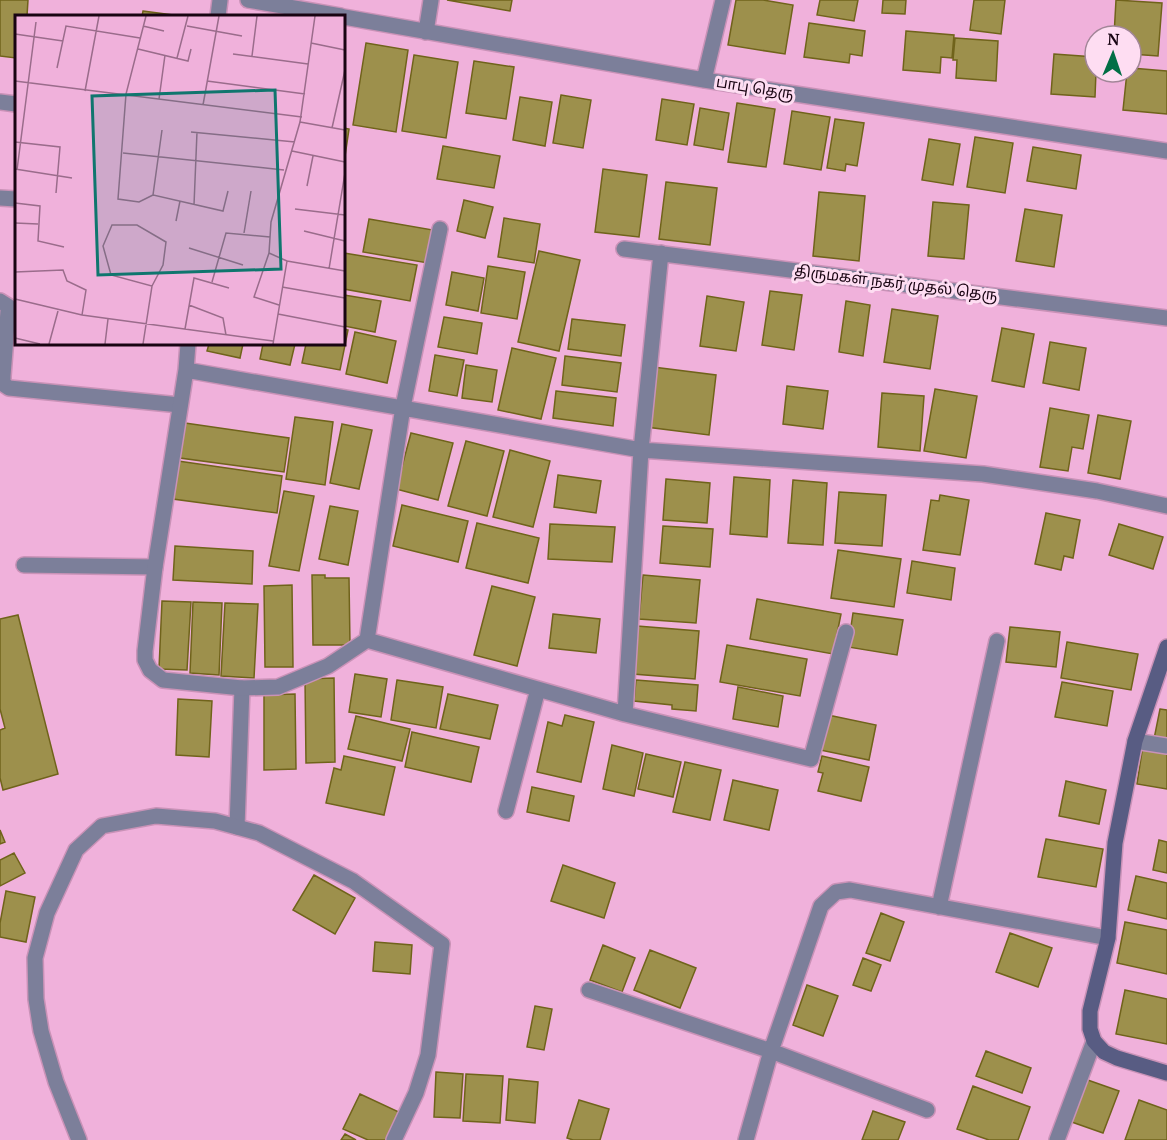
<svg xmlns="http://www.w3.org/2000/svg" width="1167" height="1140" font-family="'PT Serif','Noto Sans Tamil',serif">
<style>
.building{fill:#9d904c;stroke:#70631b;stroke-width:1.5}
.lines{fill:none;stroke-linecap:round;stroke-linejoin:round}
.lane-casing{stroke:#c992b7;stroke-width:18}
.street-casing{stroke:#c992b7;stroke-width:18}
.secondary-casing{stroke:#c992b7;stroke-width:18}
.lane{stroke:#7c7f9a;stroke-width:15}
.street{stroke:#7c7f9a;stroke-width:15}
.secondary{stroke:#585c83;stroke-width:15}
.labels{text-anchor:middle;stroke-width:6;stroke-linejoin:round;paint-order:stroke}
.street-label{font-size:15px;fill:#180412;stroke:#feddf2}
.inset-road{fill:none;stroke:#9a6c8b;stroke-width:1.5}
.view{fill:#0f766e;fill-opacity:0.15;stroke:#0f766e;stroke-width:3}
.inset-edge{fill:none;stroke:#180412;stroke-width:3}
</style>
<rect width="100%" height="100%" fill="#f0b1db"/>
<path class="building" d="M0 0H28L27 16H16V58L0 56Z
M447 0H512L510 11Z
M736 0H763L793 5 785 54 728 45Z
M820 0H858L854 21 817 15Z
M883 0H906L905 14 882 13Z
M974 0H1005L1001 34 970 30Z
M1116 0 1162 3 1158 56 1131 54V36H1114Z
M143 11 181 16H142Z
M809 23 865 31 862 56 850 54 849 63 804 57Z
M906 31 954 35 952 58 941 57 940 73 903 70Z
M955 38 998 41 996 81 956 78 957 60H953Z
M366 43 408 50 396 132 353 125Z
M1054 54 1095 57 1096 72 1095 97 1051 94Z
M414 55 458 62 446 138 402 131Z
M474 61 514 67 506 119 466 113Z
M1131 68 1167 71V114L1123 110 1127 72H1131Z
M561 95 591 100 583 148 553 143Z
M520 97 552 102 545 146 513 140Z
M662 99 694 104 687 145 656 140Z
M737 103 775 109 766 167 728 162Z
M700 108 729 113 723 150 694 145Z
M792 111 830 117 821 170 784 164Z
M835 119 864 123 857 166 846 164 845 171 827 168Z
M344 128 349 129 344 163Z
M975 137 1013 143 1005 193 967 187Z
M929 139 960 144 953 185 922 180Z
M443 146 500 156 494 188 437 179Z
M1033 147 1081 155 1076 189 1027 181Z
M603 169 647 175 639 237 595 232Z
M666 182 717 188 710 245 659 239Z
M819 192 865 196 859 261 813 256Z
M464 200 493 207 485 238 457 231Z
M933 202 969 205 964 259 928 256Z
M1025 209 1062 215 1054 267 1016 261Z
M504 218 540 224 534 263 498 257Z
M369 219 433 230 428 263 363 252Z
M539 251 580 260 559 351 518 342Z
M344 253 417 265 410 301 344 289Z
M488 266 525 272 517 319 481 313Z
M452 272 484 278 478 311 446 305Z
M770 291 802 295 794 350 762 345Z
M344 295 381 301 375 332 344 326Z
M707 296 744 302 736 351 700 346Z
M846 301 870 305 863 356 839 352Z
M892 309 938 316 930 369 884 362Z
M444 317 482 323 477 354 438 347Z
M572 319 625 325 621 356 568 349Z
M1002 328 1034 334 1024 387 992 381Z
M344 329 348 330 340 370 302 363 306 344H344Z
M355 332 396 341 387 383 346 374Z
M1050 342 1086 348 1079 390 1043 383Z
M209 344H243L240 358 207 351Z
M263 344H295L290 365 260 359Z
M512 348 556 358 541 419 498 410Z
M435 355 464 360 457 396 429 391Z
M565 356 621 363 617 392 562 385Z
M466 365 497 370 492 402 462 398Z
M653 367 716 375 709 435 646 427Z
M787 386 828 391 823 429 783 424Z
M935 389 977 396 966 458 924 451Z
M556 391 616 398 613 426 553 418Z
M882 393 924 396 920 451 878 447Z
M1050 408 1089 415 1083 449 1072 447 1068 471 1040 467Z
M1098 415 1131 421 1120 479 1088 473Z
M295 417 333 422 325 485 286 479Z
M185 423 289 438 284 472 180 458Z
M342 424 372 430 359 489 330 483Z
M411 433 453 443 438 500 396 489Z
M466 441 504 451 487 516 448 506Z
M510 450 550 461 533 527 493 517Z
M178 461 282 476 277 513 173 499Z
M558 475 601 481 596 513 554 507Z
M734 477 770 480 767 537 730 534Z
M666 479 710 483 707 523 663 520Z
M793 480 827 483 823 545 788 543Z
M284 491 314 496 299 571 269 566Z
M839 492 886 495 882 546 835 543Z
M940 495 969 500 960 555 923 550 931 500 939 501Z
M402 505 468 521 458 562 393 546Z
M330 506 358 511 348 565 319 559Z
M1046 513 1080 520 1073 558 1064 556 1061 570 1035 564Z
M477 523 539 538 528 583 466 568Z
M550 524 615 527 612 562 548 559Z
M1119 524 1163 537 1153 569 1109 555Z
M663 526 713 529 710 567 660 563Z
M175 546 253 551 252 584 173 580Z
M838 550 901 559 894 607 831 598Z
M912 561 955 568 951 600 907 593Z
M312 575H325V578H349L350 645H313Z
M643 575 700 580 696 623 639 619Z
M292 585 293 667H265L264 586Z
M492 586 535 597 517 666 474 655Z
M757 599 841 614 833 654 750 639Z
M162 601 191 602 187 670 159 669Z
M193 602 222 603 219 675 190 673Z
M225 603 258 604 254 678 221 676Z
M853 613 903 620 897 655 848 647Z
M553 614 600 619 596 653 549 648Z
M18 615 58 774 3 790 0 778V730L5 728 0 709V619Z
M637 626 699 631 695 679 633 674Z
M1010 627 1060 632 1056 667 1006 662Z
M1067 642 1138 654 1131 690 1061 678Z
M727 645 807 659 800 696 720 682Z
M355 674 387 679 381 717 349 712Z
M334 678 335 762 306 763 305 679Z
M397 680 443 687 436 728 391 720Z
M636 680 698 685 696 711 672 709V705L634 701Z
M1062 682 1113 691 1107 726 1055 717Z
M738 687 783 696 778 727 733 719Z
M295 694 296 769 264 770V695Z
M448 694 498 705 490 739 440 729Z
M178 699 212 701 209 757 176 755Z
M1160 709 1167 710V742L1154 739Z
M565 715 594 722 581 782 537 772 548 722 562 726Z
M828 715 876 725 869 760 820 750Z
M356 716 410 729 402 761 348 749Z
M412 732 479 747 471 782 405 767Z
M612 745 643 753 634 796 603 789Z
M1143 745 1167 748V789L1137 784Z
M646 754 681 762 673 797 638 789Z
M344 756 395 767 384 815 326 803 334 768 341 770Z
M822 756 869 767 861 801 818 791 823 773 818 772Z
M685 762 721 770 710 820 673 812Z
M733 780 778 790 769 830 724 820Z
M1066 781 1106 790 1099 824 1059 816Z
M532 787 574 796 569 821 527 812Z
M0 830 5 842 0 844Z
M1046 839 1103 849 1096 887 1038 877Z
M1159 840 1167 842V873L1153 870Z
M14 853 25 873 0 886V860Z
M563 865 615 883 604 918 551 901Z
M314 875 355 898 335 934 293 910Z
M1136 876 1167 883V919L1128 910Z
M6 891 35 897 26 942 0 937V923Z
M881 913 904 922 890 961 866 953Z
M1125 922 1167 930V974L1117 963Z
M1010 933 1052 948 1038 987 996 972Z
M375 942 412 945 410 974 373 971Z
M603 945 635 958 622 992 590 980Z
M650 950 696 968 680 1008 634 990Z
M863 958 881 965 871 991 853 985Z
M807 985 838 996 823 1036 793 1025Z
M1125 990 1167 999V1044L1116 1034Z
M535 1006 552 1009 544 1050 527 1047Z
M986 1051 1031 1068 1022 1093 976 1076Z
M436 1072 463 1074 460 1118 434 1117Z
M466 1074 503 1076 500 1123 463 1121Z
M1082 1078 1119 1091 1103 1133 1066 1120Z
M509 1079 538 1082 535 1123 506 1120Z
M973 1086 1030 1107 1018 1140H989L957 1129Z
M360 1094 401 1113 388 1140H368L343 1129Z
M579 1100 609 1109 600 1140H573L567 1138Z
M1139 1100 1167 1110V1140H1125Z
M873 1111 905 1122 898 1140H862Z
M345 1134 356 1140H341Z"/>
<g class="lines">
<defs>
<path id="lane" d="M0 102 16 104
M0 198 16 199
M0 301 8 306V311L3 376V384L9 388 180 405
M24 565 155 567
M1135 741 1167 746
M237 827 242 688"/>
<path id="street" d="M248 0 341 16
M218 16 220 0
M344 17 704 80 1167 151
M426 32 431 0
M704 80 723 0
M440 229 403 407 367 640 625 714 811 759 846 632
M624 249 1167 318
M188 344 186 370 155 567 145 651V660L150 670 163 680 242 688 278 687 328 666 367 640
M186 370 641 450 983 474 1097 491 1167 506
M625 714 641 450 661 253
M506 811 538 689
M939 907 997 641
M589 990 771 1051 927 1110
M79 1140 56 1082 41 1031 36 999 35 958 47 913 76 850 102 826 156 816 215 821 259 833 353 881 442 944 428 1055 416 1093 394 1140
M746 1140 771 1051 821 906 836 892 850 890 1108 938
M1057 1140 1094 1041"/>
<path id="secondary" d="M1167 647 1135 741 1115 843 1108 938 1090 1011V1029L1094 1041 1104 1052 1117 1058 1167 1073"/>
</defs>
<use href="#lane" class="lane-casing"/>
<use href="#street" class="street-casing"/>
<use href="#secondary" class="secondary-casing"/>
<use href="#lane" class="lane"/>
<use href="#street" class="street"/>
<use href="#secondary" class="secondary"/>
</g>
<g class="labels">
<g class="street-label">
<text transform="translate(755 88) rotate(9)" y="5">பாபு தெரு</text>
<text transform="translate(896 283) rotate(7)" y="5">திருமகள் நகர் முதல் தெரு</text>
</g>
</g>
<g transform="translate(15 15)">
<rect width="330" height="330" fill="#f0b1db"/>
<path class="inset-road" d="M131 1 111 79 103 184 124 187 138 180M128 11 149 16M172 11 227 21M0 19 48 26M296 28 330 35M123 34 173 46 176 34M218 39 293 49M237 41 242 1M162 43 173 1M42 53 51 11 125 23M0 66 287 102M192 66 290 79M70 76 84 1M144 84 150 40M188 90 204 1M285 107 330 115M317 113 330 55M147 115 138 180 208 196 213 176M176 117 280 127M0 127 45 132 41 178M277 136 330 147M108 138 269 155M0 154 57 163M2 155 21 7M292 171 298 141M0 188 25 191 23 226 49 232M179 190 182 117M280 194 330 200M161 206 165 186M0 208 23 209M289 216 330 226M229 218 236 176M174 233 228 250M254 238 239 282 264 290M272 246 330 256M314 254 330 158M0 257 48 255 52 266 71 275 67 300M197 267 211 218 255 222M267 272 330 283M0 284 67 300 258 326M174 290 208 303 211 320M263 299 330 312M170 314 179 263 214 273M0 323 25 329M34 329 43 296M90 329 93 304M128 329 137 271 96 260 88 231 97 210H122L151 227 148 250 137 271M258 329 272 246 254 238 256 207 285 107 300 1"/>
<path class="view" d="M260 75 266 254 83 260 77 81Z"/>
<rect width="330" height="330" class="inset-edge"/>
</g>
<g transform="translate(1113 54) rotate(2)"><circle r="28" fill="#feddf2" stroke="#a28698" stroke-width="1.5"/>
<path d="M0-4.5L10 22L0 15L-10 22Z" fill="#026e45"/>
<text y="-9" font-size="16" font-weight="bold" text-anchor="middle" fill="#180412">N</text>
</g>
</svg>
